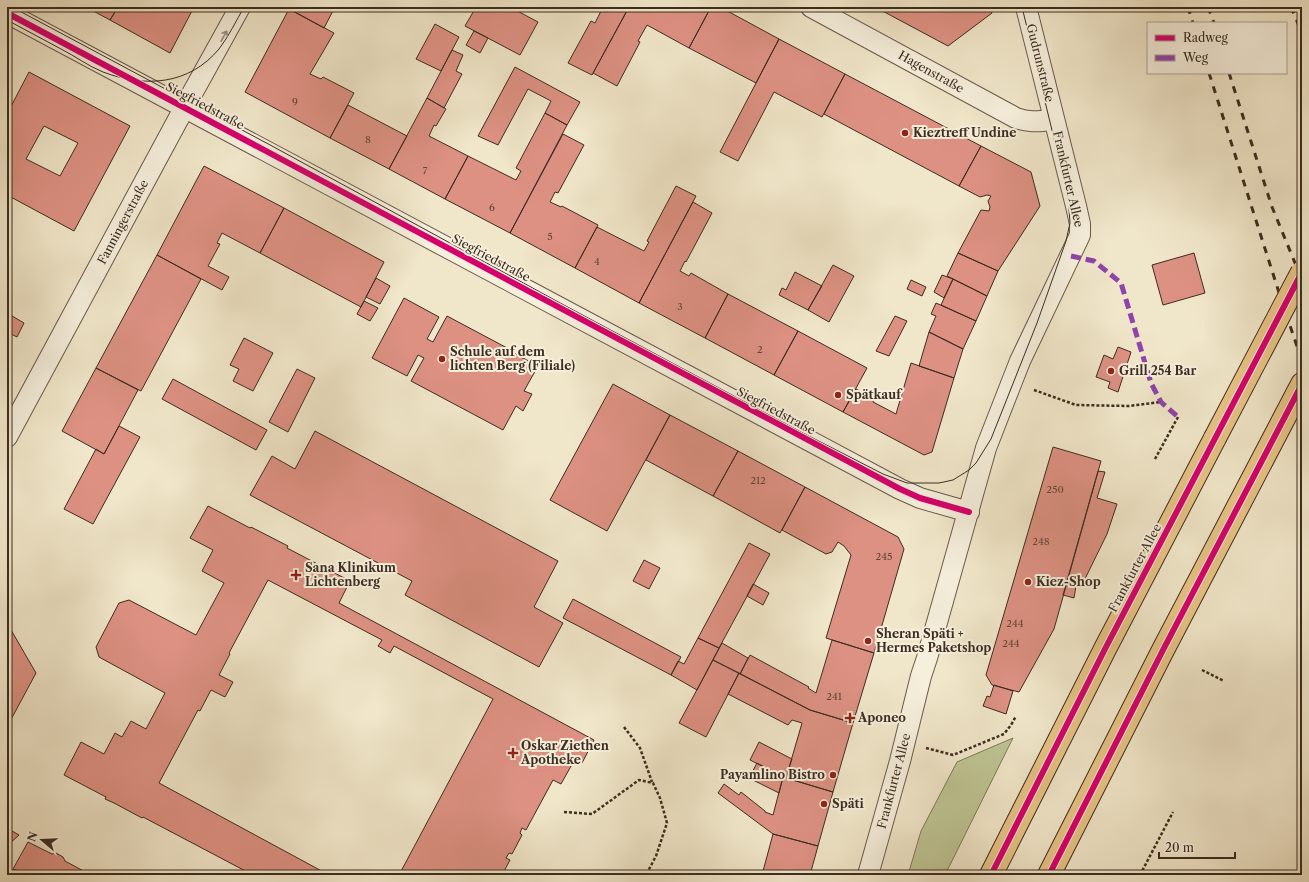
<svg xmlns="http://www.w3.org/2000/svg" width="1309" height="882" font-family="'Libre Caslon Text',serif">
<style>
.green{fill:#bec493;stroke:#7e785a}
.building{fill:#dd9183;stroke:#3d2c20;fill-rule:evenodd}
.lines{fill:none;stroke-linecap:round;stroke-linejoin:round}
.minor-casing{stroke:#6a5a4a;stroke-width:22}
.primary-casing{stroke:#3d2c20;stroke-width:24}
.path{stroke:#3d2c20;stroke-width:2.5;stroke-dasharray:3 2;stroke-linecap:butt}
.minor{stroke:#f5efdc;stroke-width:20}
.primary{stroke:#e8c384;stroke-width:22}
.tram{stroke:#3d2c20;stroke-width:1}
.rail{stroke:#3d2c20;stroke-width:3;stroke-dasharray:7 7;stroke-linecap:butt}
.primary-bridge-casing{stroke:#3d2c20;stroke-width:24;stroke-linecap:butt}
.primary-bridge{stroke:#e8c384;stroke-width:22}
.quiet{stroke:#8e44ad;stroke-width:5;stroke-dasharray:10 5;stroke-linecap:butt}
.cycleway-casing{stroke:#f5efdc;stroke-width:8}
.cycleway{stroke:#d6006c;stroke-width:6}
.oneway{stroke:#998e7e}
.poi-dot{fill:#8f2418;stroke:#f5efdc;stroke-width:1.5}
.labels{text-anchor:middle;stroke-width:4;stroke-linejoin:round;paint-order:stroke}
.number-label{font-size:10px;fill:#654539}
.street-label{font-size:12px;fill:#3d2c20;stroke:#f5efdc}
.poi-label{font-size:12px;font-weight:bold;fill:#3d2c20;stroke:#f5efdc;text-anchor:start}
</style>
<rect width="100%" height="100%" fill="#f0e6c9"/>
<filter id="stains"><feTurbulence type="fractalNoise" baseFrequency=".005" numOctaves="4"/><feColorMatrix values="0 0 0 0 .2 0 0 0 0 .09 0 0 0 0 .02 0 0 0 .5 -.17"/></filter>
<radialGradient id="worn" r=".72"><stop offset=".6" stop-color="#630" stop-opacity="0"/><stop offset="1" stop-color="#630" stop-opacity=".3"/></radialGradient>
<path class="green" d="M1013 738 945 875H908L921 831 957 762Z"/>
<path class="building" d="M86 7H118L110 20Z
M118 7H194L170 53 110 20Z
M290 7H335L324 28 289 9Z
M476 7H510L538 22 520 55 465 26Z
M603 7H629L592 75 568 63 591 21 595 23Z
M629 7H711L689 48 647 25 638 41 640 42 617 86 593 73Z
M711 7H720L779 39 756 83 689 48Z
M875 7H990L992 13 948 46Z
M289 9 334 33 310 74 321 79 323 77 354 93 330 138 245 92Z
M435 24 459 37 441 71 416 59Z
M474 31 488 38 480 53 466 45Z
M779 39 845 74 822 117 774 92 738 161 720 152Z
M452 50 463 55 456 71 462 74 444 108 427 98Z
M515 67 580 102 567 125 545 113 551 101 528 89 498 145 478 136Z
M29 72 130 126 74 231 7 195V114ZM44 126 78 143 60 176 26 159Z
M845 74 981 146 959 186 824 114Z
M427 98 446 109 436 126 434 125 429 136 468 156 445 199 389 169Z
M348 105 407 136 389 169 330 138Z
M545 113 567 125 510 233 445 199 468 156 516 180 521 171 516 168Z
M563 134 584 145 558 193 555 192 550 202 561 207 562 206 598 225 575 268 510 233Z
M981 146 1031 172 1040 206 998 271 958 253 981 210 989 211 990 207 988 201 991 196 987 195 980 197 959 186Z
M204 166 284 208 260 253 222 233 217 243 220 244 208 266 229 277 222 290 157 255Z
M676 186 696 196 639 303 575 268 597 227 644 251 649 242 647 241Z
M693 202 712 213 686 262 685 261 680 271 689 276 691 273 728 294 705 338 639 303Z
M284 208 384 262 361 307 260 253Z
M958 253 998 271 987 296 947 276Z
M1194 253 1205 293 1163 305 1152 265Z
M157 255 201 279 141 391 96 368Z
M833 265 854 276 829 322 808 310Z
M795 272 822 286 808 310 779 295 782 288 786 290Z
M942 275 953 279 944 298 934 292Z
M376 278 390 286 380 304 366 297Z
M953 279 987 296 976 321 941 305Z
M911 280 926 287 922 296 907 289Z
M728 294 798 331 774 375 705 338Z
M404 298 439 317 427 339 433 342 447 316 509 349 508 350 538 366 524 391 532 394 523 411 516 406 503 430 411 381 424 358 418 355 407 376 372 358Z
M364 301 378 308 370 321 357 314Z
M936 303 976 321 963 349 929 332 936 316 931 314Z
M7 313 24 323 17 337 7 332Z
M895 316 907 321 889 356 876 351Z
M798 331 867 368 843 412 774 375Z
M929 332 963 349 954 378 919 366Z
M244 338 273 353 253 391 233 381 239 369 230 365Z
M1118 347 1131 352 1118 392 1108 388 1110 382 1096 377 1104 355 1113 359Z
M911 363 954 378 932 452 924 455 843 412 856 389 874 399 873 402 896 414Z
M96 368 138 390 104 454 62 431Z
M297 369 315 378 288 432 269 422Z
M173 379 267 430 256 450 162 399Z
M613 384 670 415 607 531 550 500Z
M670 415 738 451 713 496 646 460Z
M119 426 140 437 93 524 64 509 96 449 104 454Z
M315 431 558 561 534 607 563 623 539 667 405 595 412 581 250 495 272 456 295 469Z
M1053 447 1101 461 1054 629 1019 692 992 685 986 675Z
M738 451 805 487 780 533 713 496Z
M1098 471 1105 472 1097 498 1117 504 1107 534 1083 583 1077 580 1074 598 1063 595Z
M805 487 898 537 904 549 874 653 826 638 851 555 844 546 838 542 832 552 826 554 782 530Z
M208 506 250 528 251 527 288 546 287 548 350 581 339 603 594 740 582 763 575 759 561 784 553 780 526 830 522 828 520 833 522 835 512 854 509 853 506 858 510 860 502 875H399L493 699 394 646 390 653 378 646 382 640 268 580 229 653 230 654 219 675 233 682 225 697 211 690 200 711 198 710 159 783 329 875H253L143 817 142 818 114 803 105 799 106 797 64 775 81 742 104 754 115 733 122 737 131 721 146 729 165 693 99 657 96 647 119 603 129 600 196 635 224 583 202 571 213 550 190 538Z
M749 543 770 554 719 648 698 638Z
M644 560 660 568 649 589 633 581Z
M753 584 769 593 763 605 747 596Z
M573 599 681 657 671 675 563 618Z
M7 623 36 673 7 727Z
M698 638 719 648 697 690 671 675 678 661 684 664Z
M832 640 874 653 853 723 810 710 740 674 750 655 809 687 808 688 816 693Z
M722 643 748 658 740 674 713 660Z
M713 660 739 673 706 737 679 723Z
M739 673 810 710 853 723 833 792 786 778 802 723 792 720 788 725 728 694Z
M994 685 1013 691 1006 714 983 706 987 696 990 697Z
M759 742 792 759 786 778 750 760Z
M757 763 783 777 779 793 749 778Z
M783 777 833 792 818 846 773 834 718 793 724 784 739 795 741 792 765 811V812L773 815Z
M7 828 19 835 7 846Z
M773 834 818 846 810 875H762Z
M28 842 52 854 56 853 63 857 65 861 89 874 88 875H25L16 870 13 869Z
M7 867 15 872 16 870 25 875H7Z"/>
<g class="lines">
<defs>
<path id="minor" d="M811 7 1016 118C1029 123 1041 121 1054 120
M7 13 900 489 920 498 969 512
M7 437 188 101 240 7
M868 875 900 761 921 676 927 658 986 448 1020 361 1080 235V224L1076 206 1026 7"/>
<path id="primary" d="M991 875 1106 647 1215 438
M1049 875 1163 650 1302 384"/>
</defs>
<use href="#minor" class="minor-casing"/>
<use href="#primary" class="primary-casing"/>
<path class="path" d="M1034 390 1076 405 1129 406 1161 402
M1155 459 1178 417
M1202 670 1224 681
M624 727 640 748 652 782
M926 748 953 755 1004 734 1011 725 1016 716
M564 812 592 814 639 780 653 783 660 798 667 823 656 856 646 875
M1095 874 1098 875
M514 875 516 871 523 875
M1140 875 1173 812"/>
<use href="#minor" class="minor"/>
<use href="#primary" class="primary"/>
<path class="tram" d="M12 7 272 146 562 304 803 433 883 474 907 483H939L953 480 969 470 976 463 991 439 1037 323 1066 241 1070 223 1068 196 1022 7
M7 20C25 30 43 39 61 49 75 56 88 66 103 72 145 88 189 85 219 49 229 36 236 21 244 7"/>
<path class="rail" d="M1188 7 1193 23
M1208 7 1214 23
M1291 7 1302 33
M1209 73 1282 302 1302 361
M1229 73 1272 207 1302 280"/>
<defs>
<path id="primary-bridge" d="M1215 438 1302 272"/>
</defs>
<use href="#primary-bridge" class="primary-bridge-casing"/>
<use href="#primary-bridge" class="primary-bridge"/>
<path class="quiet" d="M1071 256 1094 261 1121 283 1151 383 1161 402 1178 417"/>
<defs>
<path id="cycleway" d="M7 13 900 489 920 498 969 512
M991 875 1106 647 1302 272
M1049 875 1163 650 1302 384"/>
</defs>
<use href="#cycleway" class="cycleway-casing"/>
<use href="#cycleway" class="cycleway"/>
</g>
<defs><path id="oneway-shaft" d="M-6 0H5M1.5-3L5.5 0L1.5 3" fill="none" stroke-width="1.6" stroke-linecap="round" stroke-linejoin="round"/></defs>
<use class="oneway" href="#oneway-shaft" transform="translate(224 36) rotate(-61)"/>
<g class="poi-dot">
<circle cx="905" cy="133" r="4"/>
<circle cx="442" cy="359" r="4"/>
<circle cx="1111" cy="371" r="4"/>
<circle cx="838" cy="395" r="4"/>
<path d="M294 569h4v4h4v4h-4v4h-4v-4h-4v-4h4z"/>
<circle cx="1028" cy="582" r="4"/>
<circle cx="868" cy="641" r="4"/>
<path d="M848 712h4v4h4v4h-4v4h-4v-4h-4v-4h4z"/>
<path d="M511 747h4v4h4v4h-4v4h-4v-4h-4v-4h4z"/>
<circle cx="833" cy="775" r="4"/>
<circle cx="824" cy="804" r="4"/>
</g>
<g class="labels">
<g class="number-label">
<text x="295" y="105">9</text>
<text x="368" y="143">8</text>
<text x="425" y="174">7</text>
<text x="492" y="211">6</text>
<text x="550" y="240">5</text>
<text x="597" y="265">4</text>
<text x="680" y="310">3</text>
<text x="760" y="353">2</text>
<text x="758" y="484">212</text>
<text x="1055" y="493">250</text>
<text x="1041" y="545">248</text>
<text x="884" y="560">245</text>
<text x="1015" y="627">244</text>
<text x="1011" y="647">244</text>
<text x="834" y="700">241</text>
</g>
<g class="street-label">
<text transform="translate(1040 63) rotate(76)" y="4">Gudrunstraße</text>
<text transform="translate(931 72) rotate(29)" y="4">Hagenstraße</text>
<text transform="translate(205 106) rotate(28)" y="4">Siegfriedstraße</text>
<text transform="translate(1068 179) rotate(77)" y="4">Frankfurter Allee</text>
<text transform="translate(123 222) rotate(-62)" y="4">Fanningerstraße</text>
<text transform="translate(491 258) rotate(28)" y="4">Siegfriedstraße</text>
<text transform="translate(776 411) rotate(28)" y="4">Siegfriedstraße</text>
<text transform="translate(1135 568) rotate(-62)" y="4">Frankfurter Allee</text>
<text transform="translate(894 781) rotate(-75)" y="4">Frankfurter Allee</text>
</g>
<g class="poi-label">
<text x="913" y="137">Kieztreff Undine</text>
<text x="450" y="356">Schule auf dem<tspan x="450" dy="14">lichten Berg (Filiale)</tspan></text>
<text x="1119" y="375">Grill 254 Bar</text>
<text x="846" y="399">Spätkauf</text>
<text x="305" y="572">Sana Klinikum<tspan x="305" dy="14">Lichtenberg</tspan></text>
<text x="1036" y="586">Kiez-Shop</text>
<text x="876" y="638">Sheran Späti +<tspan x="876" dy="14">Hermes Paketshop</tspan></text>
<text x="858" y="722">Aponeo</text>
<text x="521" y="750">Oskar Ziethen<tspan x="521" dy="14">Apotheke</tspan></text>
<text x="825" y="779" text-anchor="end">Payamlino Bistro</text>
<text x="832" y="808">Späti</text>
</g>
</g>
<rect width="1309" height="882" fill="none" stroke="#f0e6c9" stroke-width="24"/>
<rect x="8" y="8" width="1293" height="866" fill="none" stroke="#3d2c20" stroke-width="2"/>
<rect x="12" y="12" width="1285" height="858" fill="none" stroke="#3d2c20"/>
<rect x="1147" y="22" width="140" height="52" fill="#f5efdc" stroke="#aba191"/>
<rect x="1155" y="35" width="20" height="6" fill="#d6006c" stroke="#aba191"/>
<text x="1183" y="42" font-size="12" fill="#3d2c20">Radweg</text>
<rect x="1155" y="55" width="20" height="6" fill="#8e44ad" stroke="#aba191"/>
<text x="1183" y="62" font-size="12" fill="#3d2c20">Weg</text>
<g transform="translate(42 840) rotate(289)" stroke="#f5efdc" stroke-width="3" paint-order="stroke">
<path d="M0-3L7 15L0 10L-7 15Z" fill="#3d2c20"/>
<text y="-6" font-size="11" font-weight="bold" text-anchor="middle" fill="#3d2c20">N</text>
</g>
<path d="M1159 852v6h76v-6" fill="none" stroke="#3d2c20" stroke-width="2"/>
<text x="1165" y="852" font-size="12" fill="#3d2c20" stroke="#f5efdc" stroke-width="3" paint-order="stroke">20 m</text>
<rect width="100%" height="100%" filter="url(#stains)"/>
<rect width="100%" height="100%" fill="url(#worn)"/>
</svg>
